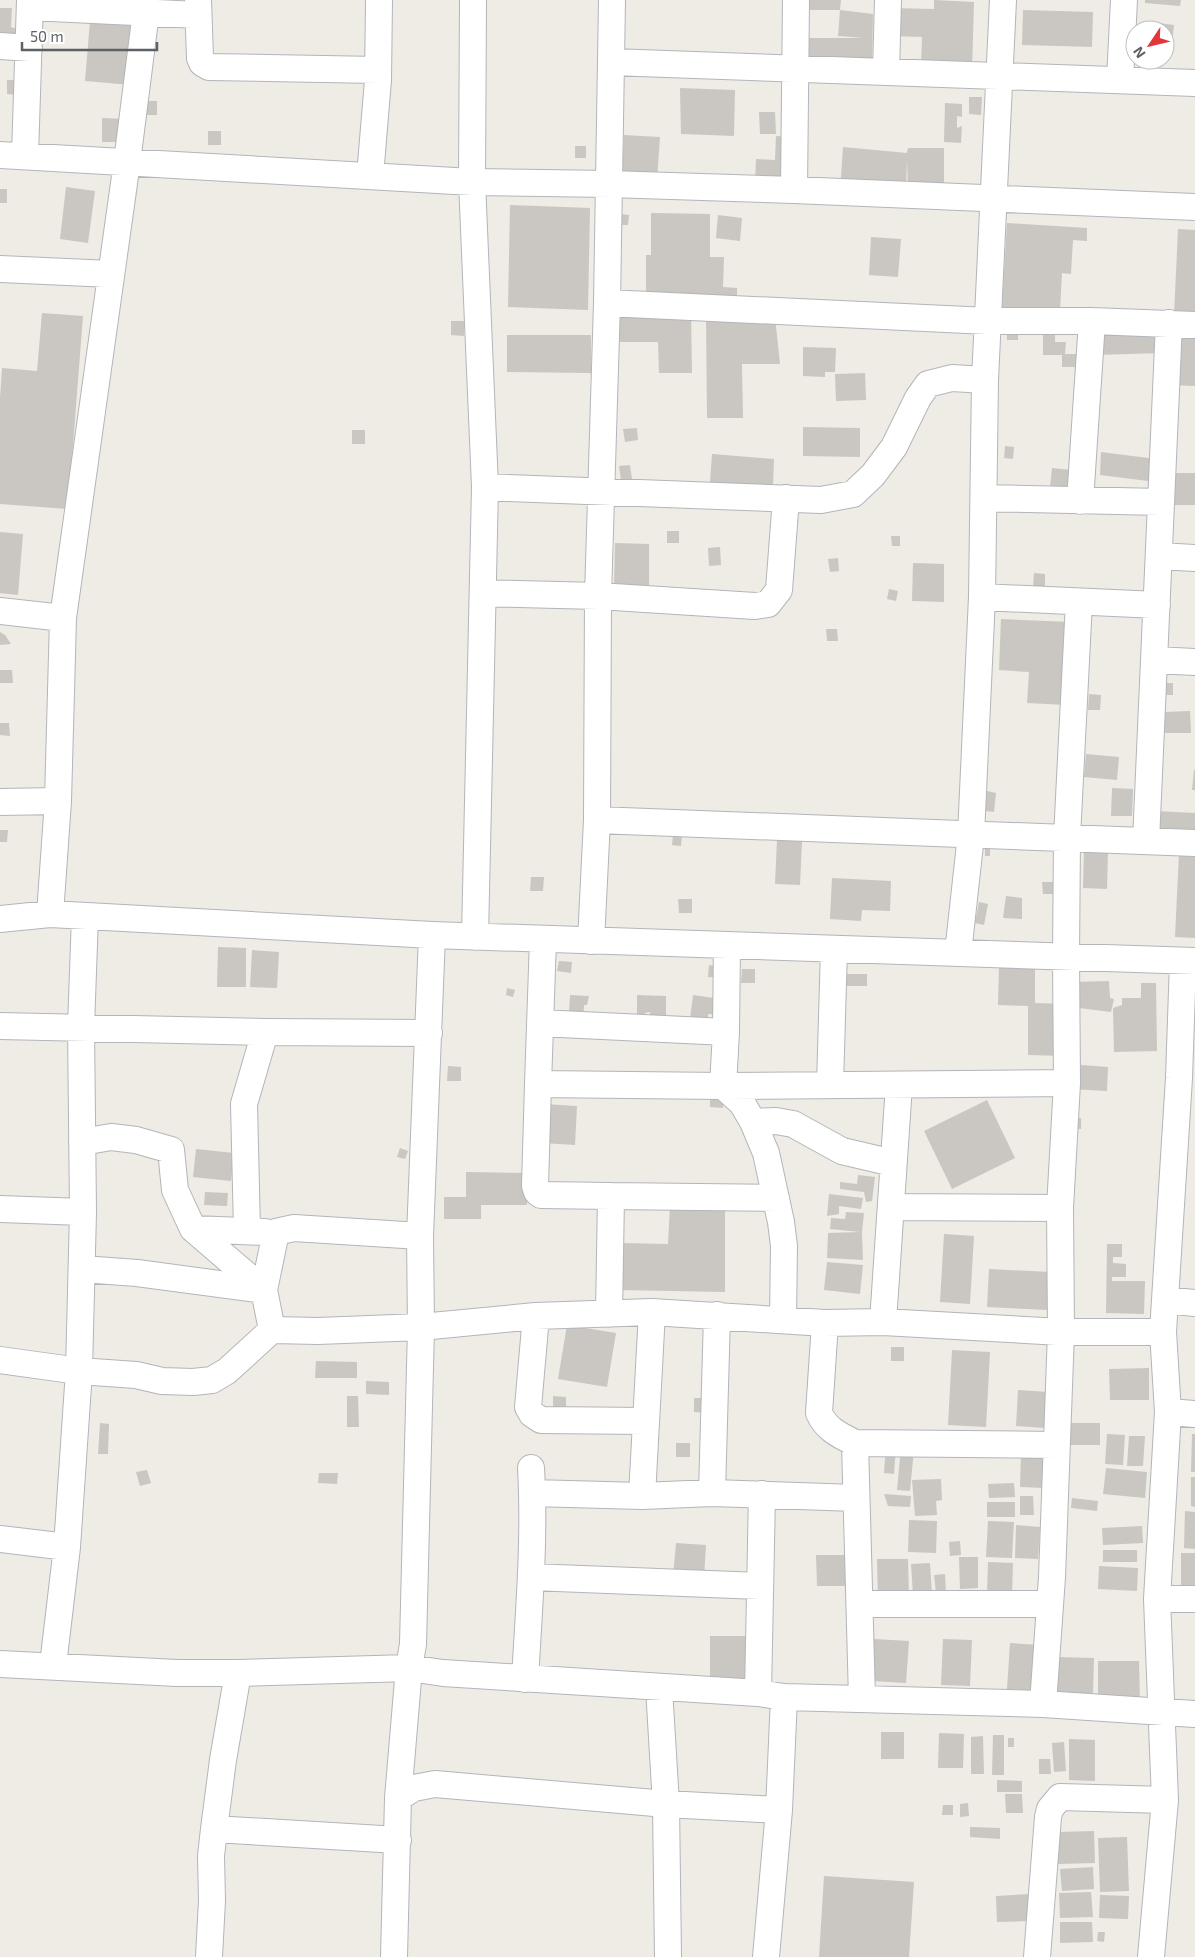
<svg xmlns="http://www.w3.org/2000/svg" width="1195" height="1957" font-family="'Exo 2',sans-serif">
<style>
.building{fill:#cac6c1}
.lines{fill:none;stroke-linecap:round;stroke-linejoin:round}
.minor-casing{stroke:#b2b6b9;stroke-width:28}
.minor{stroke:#fff;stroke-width:26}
</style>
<rect width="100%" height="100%" fill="#efebe5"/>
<path class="building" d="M805 0H841L840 10H805Z
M934 0 974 2 972 70 921 68 922 37 890 36 891 8 934 9Z
M1145 0H1181L1180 6 1145 3Z
M0 8H12L11 27 20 30V43L0 41Z
M840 10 873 14 872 65 809 64V38H864L838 36Z
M1023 10 1093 12 1092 47 1022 45Z
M90 21 136 25 131 85 85 81Z
M1151 22 1174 25 1172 43 1165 42V30H1150Z
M7 80H20V95L7 94Z
M680 88 735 90 734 136 681 134Z
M969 97H982L981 115 969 114Z
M144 101H157V115H143Z
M945 103 962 104V117L957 116V128L962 126 961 143 944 142Z
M759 112H775L776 134H760Z
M102 118 126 119V142H102Z
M208 131H221V145H208Z
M624 135 660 137 657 180 622 178Z
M776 136 791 137V183L755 182 756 159 775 160Z
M575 146H586V158H575Z
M843 147 907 153 908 148H944V189H908L907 159 906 192 840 191Z
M66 187 95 191 88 243 60 239Z
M0 189H7V203H0Z
M510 205 590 208 588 310 508 307Z
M651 213 710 214V257H724L723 287 737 288V301L646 298V255H651Z
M619 214 629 215 628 225H617Z
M718 215 742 218 740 241 716 238Z
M1007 223 1087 228V241L1073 240 1071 274 1062 273 1060 311 1002 307Z
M1178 229 1195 230V317L1174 316Z
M871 237 901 239 898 277 869 275Z
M620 312H691L692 373H659L658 342H620Z
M42 313 83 316 68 509 0 504V398L2 368 37 371Z
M706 314 775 317 780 364H742L743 418H707Z
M451 321H464V336L451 335Z
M1043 325 1055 326V342H1066L1065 354H1080V367H1062V355H1043Z
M1098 328 1162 329 1161 353 1097 355Z
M1007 329H1018V340H1007Z
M1173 329 1195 330V386L1171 385Z
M507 335H591V373L507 372Z
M803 347 836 348 835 372H825V377L803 376Z
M865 373 866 400 836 401 835 374Z
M803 427 860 428V457L803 456Z
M637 428 638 440 625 442 623 429Z
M352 430H365V444H352Z
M1005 446 1014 447 1013 459 1004 458Z
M1101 452 1156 459V482L1100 475Z
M712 454 774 459 773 486 710 482Z
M630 465 632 479 621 480 619 466Z
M1052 468 1080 471 1077 500 1049 497Z
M1175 473H1195V505H1174Z
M667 531H679V543H667Z
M0 532 23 534 18 595 0 593Z
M891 536H900V546H892Z
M615 543 649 544V585H614Z
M720 547 721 565 709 566 708 548Z
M838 558 839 571 830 572 828 559Z
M913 563 944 564V602L912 601Z
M1034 573 1045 574V587H1033Z
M889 589 898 591 896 601 887 599Z
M1001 619 1071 622 1067 705 1027 703 1029 672 999 670Z
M826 629H837L838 641H827Z
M0 632 5 635 11 644 0 645Z
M0 670H12L13 683H0Z
M1163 683H1173V695H1163Z
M1089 694 1101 695 1100 710H1088Z
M1190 711 1191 733H1165L1164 712Z
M0 723H9L10 736 0 735Z
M1086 754 1119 757 1117 780 1084 777Z
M1194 770H1195V790H1192Z
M1112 788 1133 789 1132 816H1111Z
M987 791 996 793 994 812 985 811Z
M1156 811 1195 813V841L1155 839Z
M0 830H8L7 842H0Z
M673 835 682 836 681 846 672 845Z
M777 840 802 841 800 885 775 884Z
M985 847 990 848V856H985Z
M1084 850 1108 851 1107 889 1083 888Z
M1179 853H1190L1189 857H1195V938L1175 937Z
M531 877H544L543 891H530Z
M832 878 891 881 890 911 862 910 861 921 830 919Z
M1042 882H1053V894H1043Z
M1006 896 1022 898V919L1003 918Z
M678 899H692V913H679Z
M979 902 988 904 984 925 975 923Z
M218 947 246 948V987H217Z
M252 950 279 952 277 988 250 987Z
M559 961 572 962 571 973 557 971Z
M709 965 723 967 722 978 708 977Z
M999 967 1035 968V1003L1064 1004 1063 1056 1028 1055V1006L998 1005Z
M742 969H755V983H741Z
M840 974H867V986H840Z
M1109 981 1110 998 1114 999 1111 1012 1071 1007V982Z
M1141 983H1156L1157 1051 1114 1052 1113 1008 1122 1005V998H1141Z
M507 988 515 990 513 997 506 995Z
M570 995 589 996 587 1005H584L583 1023 569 1013Z
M637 995 666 996V1027H650V1012L645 1013V1025H637Z
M693 995 721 999 719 1015 708 1014V1020L689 1027Z
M1081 1065 1108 1067 1107 1091 1070 1089V1078L1080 1075Z
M448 1066 461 1067V1081H447Z
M710 1093H723V1108L710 1107Z
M987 1100 1015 1158 952 1189 924 1131Z
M544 1104 577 1106 575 1145 542 1143Z
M1071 1118H1081V1129L1071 1128Z
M400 1148 408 1151 405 1159 397 1157Z
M196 1149 234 1153 231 1181 193 1177Z
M466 1172 527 1173V1205H481V1219H444V1197H466Z
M858 1175 875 1177 872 1201 866 1202 864 1192 840 1189V1182L857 1184Z
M205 1192 228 1193 227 1206 204 1205Z
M829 1194 863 1198 861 1209 839 1206V1214L827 1216Z
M670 1205H725V1292L619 1290 620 1243 668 1244Z
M846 1212 864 1213 862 1232 863 1260 827 1258 828 1233 860 1232 830 1229 831 1218 845 1219Z
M944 1234 974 1236 970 1304 940 1302Z
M1107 1244H1122V1257H1113V1263L1126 1264V1277H1112V1281H1145L1144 1314 1106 1313Z
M827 1262 863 1265 860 1294 824 1290Z
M989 1269 1050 1272 1048 1310 987 1307Z
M567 1325 616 1333 607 1387 558 1379Z
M891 1347H904V1361H891Z
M952 1350 990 1352 986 1427 948 1425Z
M316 1361 357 1362V1378H315Z
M1149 1368V1400H1110L1109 1369Z
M366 1381 389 1382V1395L366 1394Z
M1018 1390 1048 1392 1046 1428 1016 1426Z
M347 1396H358L359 1427H347Z
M553 1396 566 1397V1411H553Z
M694 1398H708L707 1413 694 1412Z
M100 1423 109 1424 108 1454H98Z
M1066 1423H1100V1445H1066Z
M1107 1434 1125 1435 1123 1465 1105 1464Z
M1192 1434H1195V1472H1191Z
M1129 1436H1145L1143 1466H1127Z
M676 1443H690V1457H676Z
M886 1445 896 1446 894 1474 884 1473Z
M901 1448 914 1449 910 1491 897 1490Z
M1021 1453 1046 1454 1045 1488 1020 1487Z
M1106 1468 1147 1472 1145 1498 1103 1494Z
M147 1470 151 1483 140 1486 136 1472Z
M319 1473H338L337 1484 318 1483Z
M1191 1477H1195V1507L1191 1506Z
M941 1479 942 1500 936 1501 937 1515 915 1516 912 1480Z
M1014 1483 1015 1497 989 1498 988 1484Z
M884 1494 911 1496 910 1507 888 1506Z
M1020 1496H1033L1034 1515H1020Z
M1072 1498 1098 1501 1097 1511 1071 1508Z
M987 1502H1015V1517H987Z
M1185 1511 1195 1512V1549L1184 1548Z
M909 1520 937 1521 936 1553 908 1552Z
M988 1521 1014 1522 1012 1558 986 1557Z
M1016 1525 1040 1527 1038 1559 1015 1558Z
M1142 1526 1143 1543 1103 1545 1102 1528Z
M960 1541 961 1555 950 1556 949 1542Z
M676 1543 706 1545 704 1578 673 1576Z
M1103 1550H1137V1562H1103Z
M1181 1553H1195V1595H1181Z
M816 1555H846L847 1586H817Z
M959 1557H978V1588L960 1589Z
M877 1559H908L909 1600H878Z
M988 1562 1013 1563 1012 1595 987 1594Z
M930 1563 932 1594 913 1595 911 1564Z
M1099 1566 1138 1568 1137 1591 1098 1589Z
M945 1574 946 1592 936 1593 934 1575Z
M710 1636H756V1680L710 1679Z
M874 1639 909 1641 906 1683 872 1681Z
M943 1639 972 1640 970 1686 941 1685Z
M1010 1643 1040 1645 1037 1691 1007 1689Z
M1057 1657 1094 1658 1093 1693H1056Z
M1098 1661H1139L1140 1702 1098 1703Z
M881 1732H904V1759H881Z
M939 1733 964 1734 963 1768H938Z
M993 1735H1004V1775H992Z
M983 1736 984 1774H971V1737Z
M1008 1738H1014V1747H1008Z
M1069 1739 1095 1740V1781L1069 1780Z
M1064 1742 1066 1771 1054 1772 1052 1743Z
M1039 1759H1050L1051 1774H1039Z
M997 1780 1022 1781V1792H997Z
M1005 1794H1022L1023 1813H1006Z
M968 1803 969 1816 960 1817V1804Z
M943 1805H953V1815H942Z
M970 1827 1000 1828V1839L970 1837Z
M1094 1831 1095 1863 1058 1864 1057 1832Z
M1127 1837 1129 1891 1100 1892 1098 1838Z
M1093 1867 1094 1889 1062 1891 1060 1869Z
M824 1876 914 1882 909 1957H819Z
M1091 1892 1093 1917 1060 1918 1059 1893Z
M1030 1894 1031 1921 997 1922 996 1896Z
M1100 1895 1129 1896 1128 1919 1099 1918Z
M1060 1922H1092L1093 1942 1060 1943Z
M1098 1932H1105L1104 1942 1097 1941Z"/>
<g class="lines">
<defs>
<path id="minor" d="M198 0 200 58 202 63 209 67 378 70
M473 0 472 182 485 487 475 937
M30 7 198 15
M0 46 29 48
M611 62 1195 83
M886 72 888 0
M1120 80 1124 0
M0 155 472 182 609 184 794 190 1195 207
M25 156 30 0
M370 176 378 80 379 0
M794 190 796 0
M0 269 111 274
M607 303 988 321H1092L1195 325
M485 487 821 500 853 494 873 475 894 447 918 398 928 384 952 378 985 380
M984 498 1161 502
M1080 501 1092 321
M1159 556 1195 558
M483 593 598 596 755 606 768 604 779 590 786 498
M982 597 1157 605
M0 611 63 618
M1155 660 1195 662
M0 802 58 801
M597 820 1195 843
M1146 841 1169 323
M50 914 58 801 63 618 127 162 146 12
M0 919 50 914 432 935 1195 961
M543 939 538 1084 723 1086 1067 1083
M591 941 597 820 598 596 607 303 612 0
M727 945 726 1032 723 1086 742 1103 753 1122 766 1153 781 1222 784 1246 783 1320
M958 953 971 835 982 597 985 380 1003 0
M540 1023 726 1032
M0 1026 265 1032 429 1033
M538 1084 535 1186 537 1192 541 1195 611 1196 609 1314
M830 1085 834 949
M753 1122 776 1121 793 1124 842 1151 893 1163
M82 1142 111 1137 136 1140 171 1150 175 1190 193 1229 264 1290
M611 1196 776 1198
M892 1207 1060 1208
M0 1209 83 1212
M193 1229 265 1232
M247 1231 244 1104 265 1032
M82 1269 137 1273 264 1290
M1165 1300 1195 1303
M536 1316 528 1407 532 1414 541 1420 646 1421
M883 1322 899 1085
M825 1323 819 1413C826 1429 839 1435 855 1443L1056 1445
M272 1330 264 1290 276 1232 294 1228 420 1236
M0 1360 79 1371 136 1375 162 1381 193 1382 212 1380 227 1371 272 1330 318 1331 421 1327 536 1316 652 1312 825 1323 883 1322 1061 1332H1163
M1168 1412 1195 1414
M855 1443 862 1699
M532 1493 642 1496 712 1493 856 1498
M712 1493 717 1315
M642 1496 652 1312
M0 1539 67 1547
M531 1577 760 1586
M1157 1599H1195
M860 1604H1050
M0 1664 177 1673H238L409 1668 443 1673 758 1693 784 1697 1043 1704 1195 1714
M53 1665 67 1547 79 1371 83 1212 81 1027 85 916
M525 1679C529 1609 535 1538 531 1468
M659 1688 666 1804 668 1957
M758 1693 762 1494
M1043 1704 1052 1577 1061 1332 1060 1208 1067 1083 1066 957 1067 837 1079 602
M398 1798 409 1668 413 1644 421 1327 420 1236 432 935
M214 1829 398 1840
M209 1957 212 1900 211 1856 214 1829 223 1760 238 1673
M394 1957 398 1798 414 1788 435 1784 666 1804 779 1810
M766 1957 779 1810 784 1697
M1037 1957 1048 1817 1050 1809 1060 1797 1165 1800
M1151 1957 1165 1800 1157 1599 1168 1412 1163 1332 1165 1300 1179 1078 1183 961"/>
</defs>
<use href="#minor" class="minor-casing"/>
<use href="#minor" class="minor"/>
</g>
<g transform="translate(1150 45) rotate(235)"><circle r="24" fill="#ffffff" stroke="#bec0c1"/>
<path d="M0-4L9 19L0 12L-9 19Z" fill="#e6343c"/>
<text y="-8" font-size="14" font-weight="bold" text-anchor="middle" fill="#5d6165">N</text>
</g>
<path d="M22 42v8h135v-8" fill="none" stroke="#5d6165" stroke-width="2.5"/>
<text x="30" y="42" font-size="15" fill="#5d6165" stroke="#ffffff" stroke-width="4" paint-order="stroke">50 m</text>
</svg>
